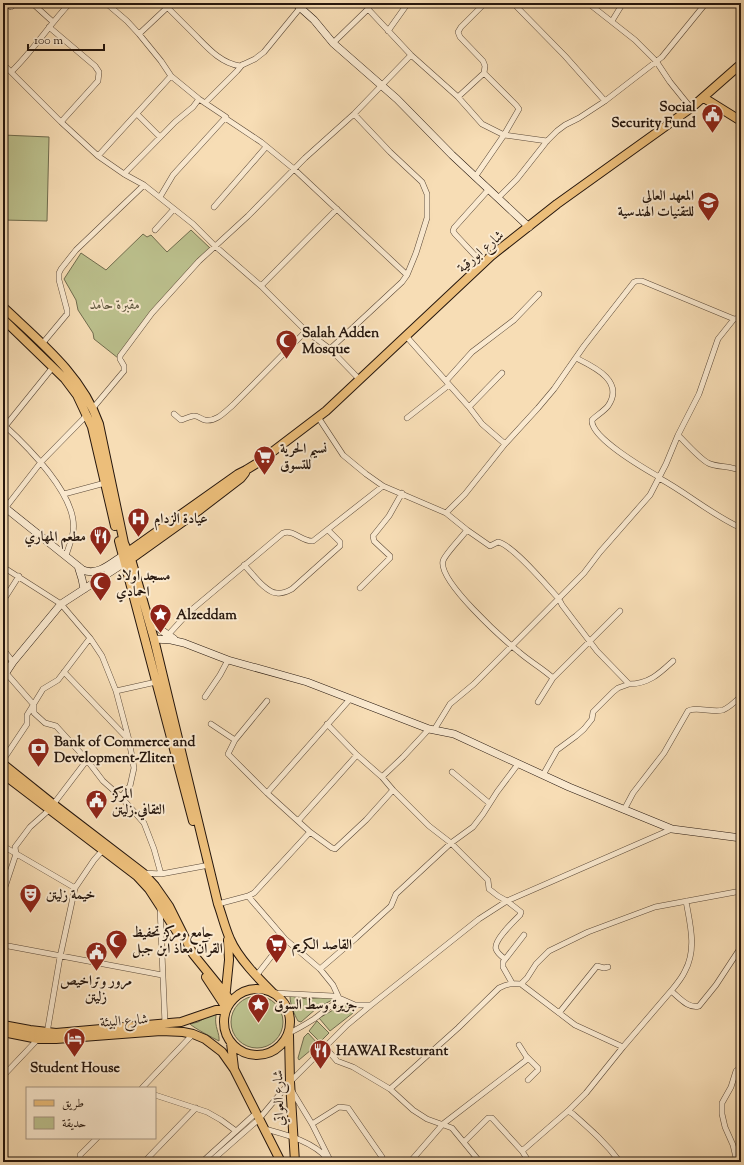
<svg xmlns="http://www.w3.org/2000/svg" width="744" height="1165" font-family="'Sorts Mill Goudy',Amiri,serif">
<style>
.green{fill:#bcc18e;stroke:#706c4e}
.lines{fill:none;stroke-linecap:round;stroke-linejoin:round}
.street-casing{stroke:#5a4837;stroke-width:6}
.secondary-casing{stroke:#25160d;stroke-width:8}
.primary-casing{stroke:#25160d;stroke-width:10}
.street{stroke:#fae9cf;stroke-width:5}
.secondary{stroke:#fae9cf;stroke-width:7}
.primary{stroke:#ecbe7a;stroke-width:8}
.labels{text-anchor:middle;stroke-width:4;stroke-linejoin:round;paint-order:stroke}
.poi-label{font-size:14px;font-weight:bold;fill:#25160d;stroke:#fae9cf;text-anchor:start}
.street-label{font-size:14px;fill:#25160d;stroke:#fae9cf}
.park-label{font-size:14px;font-style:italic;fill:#5a523a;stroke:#fae9cf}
</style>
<rect width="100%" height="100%" fill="#f7ddb5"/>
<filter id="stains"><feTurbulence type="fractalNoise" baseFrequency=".005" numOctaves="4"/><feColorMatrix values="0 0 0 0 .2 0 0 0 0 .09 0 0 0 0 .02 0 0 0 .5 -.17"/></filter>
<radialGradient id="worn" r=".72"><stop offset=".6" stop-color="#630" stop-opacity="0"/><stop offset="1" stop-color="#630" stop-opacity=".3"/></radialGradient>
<path class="green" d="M3 135 49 137 47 221 3 220Z
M191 230 211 249 154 310 118 358 94 339 93 333 78 310 76 300 64 279 81 253 106 270 143 234 147 237 151 235 167 252Z
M231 1022a26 26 0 1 1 52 0a26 26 0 1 1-52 0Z
M290 996 307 999 334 996V999L317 1008 301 1022 298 1021C294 1014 290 1004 290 996Z
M345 1005 353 1013 330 1031 319 1018 335 1009Z
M214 1013 216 1015C214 1027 220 1033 219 1041 213 1038 194 1028 190 1024L198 1022Z
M317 1021 329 1033 320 1042 309 1031Z
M308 1033 318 1044 299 1060 298 1058 304 1037Z"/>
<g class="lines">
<defs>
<path id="street" d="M5 3 11 7 16 3
M32 3 53 22
M106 3 127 21 139 34 161 61 171 76 199 99 226 117 225 118 261 142 294 169 407 275 416 253 427 218V194L422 182 390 152 354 114
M513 3 565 56 605 101
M588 3 635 40 656 61 670 82 691 108
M167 7C176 16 185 25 194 34 207 47 220 63 240 66L255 59 264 52 300 8
M368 9 411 55 458 97 482 124 504 135 547 141
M612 21 623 3
M49 27 95 66 99 72 98 81 61 122
M388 31 408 3
M139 34 172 3
M333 43 368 9 372 3
M3 64 61 122 98 156 124 174 144 185 193 224 215 246 261 286 306 331 330 349 360 380
M11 72C33 51 49 25 70 3
M458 97 484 73 485 66 483 61 460 37 458 32 461 27 485 3
M205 103 237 71 242 65
M137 114 160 137
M98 156 171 76
M124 174 175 122 193 107 199 99
M475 177 504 135 519 109 516 105 484 73
M160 197 173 175 225 118
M498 198 517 179 547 141 557 131 565 125 579 118 605 101 662 57 706 3
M214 207 266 147
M155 230 174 209
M483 264 455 234 453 231 454 228 489 189
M261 286 337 209
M406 336 469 407 502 373
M42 344 67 314V310L59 280V273L61 269 76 250 144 185
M330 349 402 282 407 275
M576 358C594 367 625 381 608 406 603 412 597 415 592 420 590 437 645 469 659 477
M446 381 472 352 514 320 539 294
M469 407 482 424 505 444
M93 408 124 371V366L120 359V356L152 313 199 261 248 216 305 158 354 114 411 55
M174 414 181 420C185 419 188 417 193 416 197 415 201 419 205 420 216 422 225 412 233 405L306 331
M318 417 343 455 366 474 383 486 446 513 467 530C462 537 445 554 443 561 438 581 503 639 519 652 529 661 542 668 553 678L538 702
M407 418 449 385
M3 424C27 446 79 497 73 532 72 540 68 548 66 556
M3 429 53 367
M678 435C685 442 699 458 708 463 718 468 730 465 741 471
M659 478C687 493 712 515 741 528
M64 494 105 483
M3 511 41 462 87 415
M446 513 465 494 505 444 538 408 554 389 584 346 634 282 637 281H642L734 319
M467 530 490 546 498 542C513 545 547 586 559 599L562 605 597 651 629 684C649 684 660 673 673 661
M244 565C252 573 266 593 277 593 283 594 288 591 292 589L340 546V542L328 530
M3 567 61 604 90 638 102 656 116 691 129 740 134 768 130 786 121 797
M360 588 390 558V556L374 541 373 536 389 516 402 493
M3 601 19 576
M168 635 189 612 283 533C294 529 302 542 313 541L383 486
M3 649 13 662
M64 672 128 739
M6 673 34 705V713L45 723 56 726 87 760 103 781 121 797 144 823 154 849 161 874
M553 678 620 611
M116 691 156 682
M205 697 220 675 228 660
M267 701 235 740 228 754 267 793
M211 724 235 740
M327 724 357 755
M434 730 450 704 474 684 584 573 600 552 650 495 666 464 678 435 699 394 718 339 734 319 741 318
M3 760 27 724V715L43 689 58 680 90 638
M452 772 489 803
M543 775 557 750 576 736 584 729 592 719 593 712 613 692 618 688 629 684
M382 777 403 757 429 729
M393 790 429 826 451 843 488 880 489 889 498 896 507 901 521 912 520 915C514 921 493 941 496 949 497 953 501 956 505 959
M624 810 633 793 664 753 688 711C695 706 713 713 723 710 728 708 737 700 741 696
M298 821 357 755 382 777 393 790 366 820 335 849 332 848 310 832
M3 846 75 888
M143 873 161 874 204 866
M3 893 16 854 15 847 30 827 49 810 87 760
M248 896 285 939 320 969 333 985 339 998 355 1005H371L479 919 507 901 672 829
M218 904 248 896 254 893 310 832 267 793 350 699
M160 907 165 1024
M3 945 162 975
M320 969 356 938 391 906 396 894 451 843 473 827 483 814 497 792 518 764
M256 976 285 939
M512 983 503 967V962L524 935
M521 984 527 978 536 964 549 951 588 932 655 907 741 891
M671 991C676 985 682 978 685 971 697 949 690 924 686 901
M273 993 333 996 339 998
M559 1013 597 966 604 968 608 967
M47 1033 60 957 75 888 94 860 102 851
M289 1033C298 1029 306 1024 314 1019 324 1012 332 1002 345 1001
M519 1045 526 1056 538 1068V1070L528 1080
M325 1047 337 1061 353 1067 390 1089 413 1110 427 1119 452 1128 480 1162
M3 1076 38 1039
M142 1088 193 1034
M390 1089 458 1028 499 988C507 984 512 983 521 984L575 1025 623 1047 671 991C679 997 688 1009 699 1006L716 985 741 947
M292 1091 312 1124 331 1162
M155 1095 207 1112 221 1120 236 1131
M568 1111 573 1114C590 1129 606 1143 620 1162
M312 1124 339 1107 348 1108 382 1157
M265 1129C287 1135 312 1141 328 1159
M464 1142 488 1118H492L522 1151 529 1162
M522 1151 568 1111 586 1093 623 1047
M80 1162V1155L97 1138
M144 1162 196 1108
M202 1162 256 1113
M210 1162 259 1119 290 1082 347 1025 371 1005
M410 1162 443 1124 525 1061 527 1058
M737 1162 733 1145 725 1127 722 1114V1103L731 1087 736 1071 741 1067"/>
<path id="secondary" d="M295 3 314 20 333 43 397 99 452 155 529 227
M3 506 83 570C99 577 114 560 127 553
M78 566 82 579 84 589
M148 618 161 630 174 639
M154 639 171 640 184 643 228 660 307 682 429 729 454 734 569 787 672 829 741 838
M3 677 13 662 61 604 129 560"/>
<path id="primary" d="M704 98 741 121
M3 307C40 342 82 375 99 424L124 543 131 559 154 639 218 904C222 915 225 928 230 939 238 958 259 979 273 993
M3 319 65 379 77 395 92 427 115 526
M119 541 193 821
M128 552 238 474 246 470 259 462 326 411 491 256 557 204 691 108 741 64
M131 559 198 511 241 478 245 473
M3 764 53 804 143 873 155 886 169 906 193 954 227 996
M3 774 137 876 149 889 177 932
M206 977 225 1006
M224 1022a33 33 0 1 1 66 0a33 33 0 1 1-66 0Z
M227 1008 225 1000 229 960 228 940
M3 1025 30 1030 56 1033 181 1022 216 1010H226
M3 1032 38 1039H56L161 1031 183 1032 193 1034 205 1039 222 1052 234 1069 281 1162
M289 1035 290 1082 295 1162
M231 1043 234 1068"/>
</defs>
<use href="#street" class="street-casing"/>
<use href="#secondary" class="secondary-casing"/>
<use href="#primary" class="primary-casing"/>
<use href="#street" class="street"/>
<use href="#secondary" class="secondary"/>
<use href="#primary" class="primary"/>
</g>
<defs>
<symbol id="civic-pin" viewBox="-11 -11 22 30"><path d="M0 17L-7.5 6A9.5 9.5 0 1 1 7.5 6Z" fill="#8f2418" stroke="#fae9cf"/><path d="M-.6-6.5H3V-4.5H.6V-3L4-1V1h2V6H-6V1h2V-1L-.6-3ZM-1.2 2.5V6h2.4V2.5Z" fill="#fff"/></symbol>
<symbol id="university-pin" viewBox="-11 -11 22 30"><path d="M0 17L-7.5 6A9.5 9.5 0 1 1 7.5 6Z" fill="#8f2418" stroke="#fae9cf"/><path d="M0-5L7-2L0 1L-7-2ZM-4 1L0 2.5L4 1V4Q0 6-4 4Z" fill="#fff"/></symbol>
<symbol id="mosque-pin" viewBox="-11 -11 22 30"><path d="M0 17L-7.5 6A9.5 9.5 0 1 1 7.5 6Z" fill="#8f2418" stroke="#fae9cf"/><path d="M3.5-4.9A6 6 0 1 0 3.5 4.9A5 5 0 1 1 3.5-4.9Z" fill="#fff"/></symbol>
<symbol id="supermarket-pin" viewBox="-11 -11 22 30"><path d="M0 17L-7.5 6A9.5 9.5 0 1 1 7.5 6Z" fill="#8f2418" stroke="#fae9cf"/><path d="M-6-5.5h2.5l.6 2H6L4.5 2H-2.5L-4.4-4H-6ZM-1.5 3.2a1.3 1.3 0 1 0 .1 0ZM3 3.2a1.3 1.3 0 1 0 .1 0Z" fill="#fff"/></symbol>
<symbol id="hospital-pin" viewBox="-11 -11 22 30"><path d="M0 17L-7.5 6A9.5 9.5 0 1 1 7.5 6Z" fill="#8f2418" stroke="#fae9cf"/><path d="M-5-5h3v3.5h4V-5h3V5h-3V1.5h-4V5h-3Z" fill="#fff"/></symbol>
<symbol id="restaurant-pin" viewBox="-11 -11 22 30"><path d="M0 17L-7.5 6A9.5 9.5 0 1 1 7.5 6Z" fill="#8f2418" stroke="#fae9cf"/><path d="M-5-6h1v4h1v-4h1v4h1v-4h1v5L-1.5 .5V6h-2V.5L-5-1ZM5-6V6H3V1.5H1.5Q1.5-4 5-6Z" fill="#fff"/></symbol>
<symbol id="sight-pin" viewBox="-11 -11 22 30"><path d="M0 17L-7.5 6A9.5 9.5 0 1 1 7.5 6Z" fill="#8f2418" stroke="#fae9cf"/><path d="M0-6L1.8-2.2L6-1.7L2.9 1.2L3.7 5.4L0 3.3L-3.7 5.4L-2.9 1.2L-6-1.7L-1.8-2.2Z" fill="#fff"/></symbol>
<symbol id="bank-pin" viewBox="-11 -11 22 30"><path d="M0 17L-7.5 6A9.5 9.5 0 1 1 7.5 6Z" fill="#8f2418" stroke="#fae9cf"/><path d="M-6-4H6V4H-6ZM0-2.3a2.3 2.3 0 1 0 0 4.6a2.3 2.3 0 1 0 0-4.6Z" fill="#fff"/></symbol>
<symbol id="theatre-pin" viewBox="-11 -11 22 30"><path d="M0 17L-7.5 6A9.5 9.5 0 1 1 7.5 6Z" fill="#8f2418" stroke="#fae9cf"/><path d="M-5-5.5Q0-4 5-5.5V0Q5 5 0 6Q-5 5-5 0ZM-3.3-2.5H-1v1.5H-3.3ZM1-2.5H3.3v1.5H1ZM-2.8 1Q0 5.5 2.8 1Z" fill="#fff"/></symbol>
<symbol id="hotel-pin" viewBox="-11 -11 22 30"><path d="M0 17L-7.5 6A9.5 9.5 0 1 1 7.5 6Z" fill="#8f2418" stroke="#fae9cf"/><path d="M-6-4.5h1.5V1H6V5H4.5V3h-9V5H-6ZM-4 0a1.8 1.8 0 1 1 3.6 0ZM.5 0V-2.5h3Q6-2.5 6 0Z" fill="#fff"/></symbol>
</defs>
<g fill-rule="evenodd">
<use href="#civic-pin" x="700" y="102" width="25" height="34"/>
<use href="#university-pin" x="696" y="190" width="25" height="34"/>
<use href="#mosque-pin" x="274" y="328" width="25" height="34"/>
<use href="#supermarket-pin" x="252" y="444" width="25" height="34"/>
<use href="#hospital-pin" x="126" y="506" width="25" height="34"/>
<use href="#restaurant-pin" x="88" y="524" width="25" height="34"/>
<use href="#mosque-pin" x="88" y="570" width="25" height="34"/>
<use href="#sight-pin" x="148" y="602" width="25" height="34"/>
<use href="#bank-pin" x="26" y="736" width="25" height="34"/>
<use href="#civic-pin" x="84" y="788" width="25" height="34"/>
<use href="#theatre-pin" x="18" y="882" width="25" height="34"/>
<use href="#mosque-pin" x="104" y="928" width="25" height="34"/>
<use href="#supermarket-pin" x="264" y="932" width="25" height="34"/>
<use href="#civic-pin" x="84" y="940" width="25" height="34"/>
<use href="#sight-pin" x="246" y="992" width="25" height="34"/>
<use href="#hotel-pin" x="62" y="1026" width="25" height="34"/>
<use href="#restaurant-pin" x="308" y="1038" width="25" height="34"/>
</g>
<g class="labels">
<g class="poi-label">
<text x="696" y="111" text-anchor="end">Social<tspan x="696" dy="16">Security Fund</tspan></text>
<text x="694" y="200" text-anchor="end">المعهد العالي<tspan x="694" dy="16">للتقنيات الهندسية</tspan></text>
<text x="302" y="337">Salah Adden<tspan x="302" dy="16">Mosque</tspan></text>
<text x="280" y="453">نسيم الحرية<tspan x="280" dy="16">للتسوق</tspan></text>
<text x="154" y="523">عيادة الزدام</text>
<text x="86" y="541" text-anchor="end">مطعم المهاري</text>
<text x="116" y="580">مسجد اولاد<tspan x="116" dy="16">احمادي</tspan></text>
<text x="176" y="619">Alzeddam</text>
<text x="54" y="746">Bank of Commerce and<tspan x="54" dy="16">Development-Zliten</tspan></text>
<text x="112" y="798">المركز<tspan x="112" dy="16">الثقافي.زليتن</tspan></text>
<text x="46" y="899">خيمة زليتن</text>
<text x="132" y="937">جامع ومركز تحفيظ<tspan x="132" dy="16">القرآن معاذ ابن جبل</tspan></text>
<text x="292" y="949">القاصد الكريم</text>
<text x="96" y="985" text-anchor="middle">مرور وتراخيص<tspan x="96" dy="16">زليتن</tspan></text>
<text x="274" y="1009">جزيرة وسط السوق</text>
<text x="336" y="1055">HAWAI Resturant</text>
<text x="75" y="1072" text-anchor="middle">Student House</text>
</g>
<g class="street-label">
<text transform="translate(480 251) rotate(-41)" y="5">شارع ابورقية</text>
<text transform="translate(124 1020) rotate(-4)" y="5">شارع البيئة</text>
<text transform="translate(278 1098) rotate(-92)" y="5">شارع العواتي</text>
</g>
<g class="park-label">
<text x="115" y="309">مقبرة حامد</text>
</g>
</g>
<rect width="744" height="1165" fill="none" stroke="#f7ddb5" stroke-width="16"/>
<rect x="4" y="4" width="736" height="1157" fill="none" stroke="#25160d" stroke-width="2"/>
<rect x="8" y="8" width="728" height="1149" fill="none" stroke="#25160d"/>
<rect x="26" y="1087" width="130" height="52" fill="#fae9cf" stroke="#a59581"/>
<rect x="34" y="1100" width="20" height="6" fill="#ecbe7a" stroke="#a59581"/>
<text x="62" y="1107" font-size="12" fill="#25160d">طريق</text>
<rect x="34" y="1117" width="20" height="12" fill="#bcc18e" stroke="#a59581"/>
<text x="62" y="1127" font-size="12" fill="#25160d">حديقة</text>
<path d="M28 44v6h76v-6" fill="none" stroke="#25160d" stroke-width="2"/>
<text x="34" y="44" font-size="12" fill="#25160d" stroke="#fae9cf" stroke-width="3" paint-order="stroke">100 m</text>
<rect width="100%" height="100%" filter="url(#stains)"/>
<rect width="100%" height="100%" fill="url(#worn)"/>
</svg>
